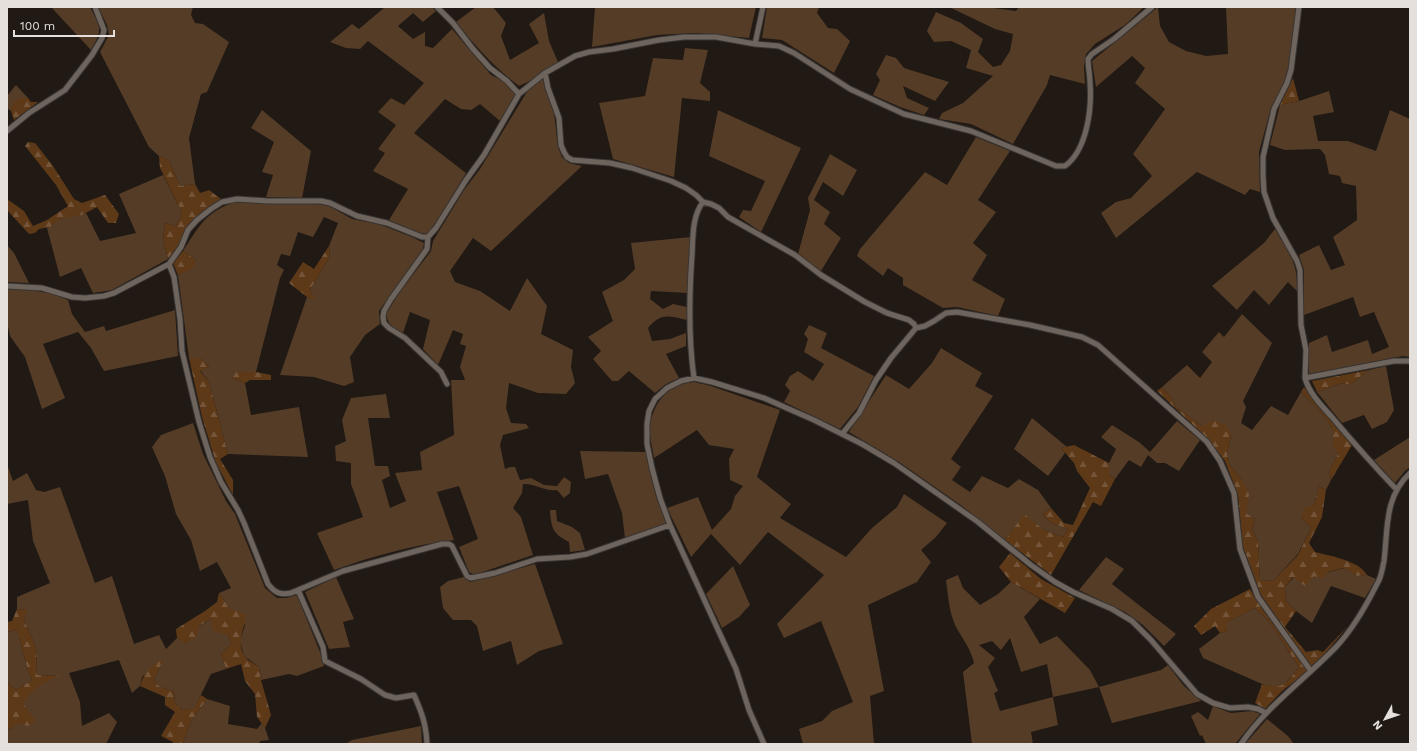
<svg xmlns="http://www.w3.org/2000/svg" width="1417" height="751" font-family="'Work Sans',sans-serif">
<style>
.green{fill:#553c27;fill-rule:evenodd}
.forest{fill:url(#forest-firs)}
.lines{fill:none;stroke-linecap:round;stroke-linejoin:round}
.street-casing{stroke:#393532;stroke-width:7}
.street{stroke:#6d645e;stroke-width:5}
</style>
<defs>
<pattern id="forest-firs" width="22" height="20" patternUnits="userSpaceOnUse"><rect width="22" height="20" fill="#5d3918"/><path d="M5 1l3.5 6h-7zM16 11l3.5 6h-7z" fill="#745539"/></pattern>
</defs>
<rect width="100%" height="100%" fill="#201914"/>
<path class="green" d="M51 7H90C101 28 103 29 91 50Z
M98 7H193L191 15 195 23 203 24 229 42 207 92 201 94 189 138 195 184 180 186 169 160 159 156 149 147 100 52 109 35 107 25Z
M385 7H432L436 11 423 22 413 13 398 26 413 39 425 32V46L433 48 452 29 491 75 503 81 516 94 500 121 480 104 471 110 461 109 445 99 414 133 466 173 444 210 428 234 418 233 389 220 408 189 373 171 385 153 378 149 396 125 378 112 391 98 404 105 424 83 368 41 360 49 346 48 330 42 352 24 359 29Z
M476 7H493L506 23 501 36 510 60 539 43 529 24 544 13 549 41 558 62 532 80 519 86C495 68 475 46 456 22Z
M595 7H756L749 38 695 33 657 35 592 47Z
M767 7H819L817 13 828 28 837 29 850 41 834 73 782 40 762 38Z
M949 7H986L1016 11 1019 7H1144L1125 25 1095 44 1086 54 1084 66 1085 84 1050 75 1047 85 1013 144 971 124 939 119 942 113 963 103 993 76 966 68 971 50 951 41 934 42 927 31 936 12 961 23 983 39 978 52 993 67 1001 65 1010 51 1013 34 995 29Z
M1158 7 1160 26 1169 42 1186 51 1206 56 1228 54 1226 7H1296L1290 67 1285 83 1271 108 1259 152 1260 192 1250 189 1245 195 1197 172 1116 238 1101 213 1116 202 1131 198 1152 176 1133 154 1165 109 1135 83 1145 68 1132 56 1096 87 1092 61Z
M685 48 708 50 700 83 710 92V101L682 98 674 177 613 159 599 103 645 96 653 58 683 60Z
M886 55 896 58 904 68 949 82 935 101 903 86 907 98 929 108 924 115 900 107 873 95 880 80 876 74Z
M544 77 545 90 553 104 558 147 562 157 569 163 582 166 491 251 473 238 450 271 455 282 480 291 510 311 527 278 547 306 541 334 573 350 571 367 575 383 566 394 538 393 509 383 506 408 511 423 526 424 529 428 503 435 500 445 505 469 510 467H515L520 480 531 478 544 485 557 486 564 477 571 482 570 493 564 498 557 490C545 492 535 483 523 484L522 493 513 508 521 517 533 555 474 575 469 572 459 547 478 539 459 486 437 492 454 540C413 545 373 556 334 570L317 533 363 517 351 484V463L336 461 335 446 346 441 342 420 351 398 386 394 390 418H368L375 466H388L390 476 382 480 390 508 406 501 395 473 422 470 420 452 454 435 451 380H465L460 367 466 346 460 344 463 334 453 330 438 365 423 349 430 320 410 312 403 333C394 328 388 326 386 314L399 293 431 251 433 241 464 190 480 169 528 90Z
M16 85 28 98C17 98 14 101 11 111L7 108V96Z
M1329 91 1334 112 1313 116 1318 141H1348L1376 151 1390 110 1410 119V357L1403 356 1309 374V343L1327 335 1332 352 1368 340 1372 354 1389 347 1374 312 1360 317 1353 297 1304 315V270L1299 255 1319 245 1331 270 1345 265 1333 237 1357 220 1356 186 1342 183 1340 176 1329 174 1325 155 1320 149 1285 150 1270 145 1280 105 1299 101Z
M262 110 311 151 302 198 266 197 273 175 262 172 274 142 251 128Z
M718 110 801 148 761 232 739 217 743 210 751 211 765 181 709 156Z
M976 137 1010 151 978 200 996 212 973 243 987 255 972 280 1005 299 998 316 957 307 943 308 903 285V278L888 268 883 276 857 256 860 249 925 172 947 185Z
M830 154 857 170 843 196 823 182 814 200 830 212 824 224 841 238 821 271 798 254 810 210 808 198Z
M163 175 182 213 176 226 165 223 163 239 168 259 112 290 93 293 81 268 60 277 47 228C53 226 55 220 60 218 69 216 78 217 86 213L100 241 136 233 119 194Z
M234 202 318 204 329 206 352 219 379 224 412 237 424 243 423 249 379 311 380 324 365 335 350 357 354 382 344 386 314 377 280 375 307 297 315 300 310 290 330 256 329 246 338 223 324 217 313 237 298 232 290 256 281 254 277 265 284 270 280 278 256 372H236L232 378 245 383 251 415 299 407 308 457 228 454 209 382 200 370 209 367 201 358H189L178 275 192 268 196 260 183 251C200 225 204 214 234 202Z
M1275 229C1289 253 1298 262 1297 291L1288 282 1269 305 1254 290 1237 310 1212 286 1264 243Z
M691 237 688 293 651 291 650 299 663 309 673 304 687 307V320C670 316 661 312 648 328L652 341 670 339 686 333V346L666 354 679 378 666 384 655 393 629 371 618 381H612L593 359 601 351 588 337 613 321 602 292 624 280 635 269 631 243Z
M7 245 14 253 29 283 7 282Z
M7 289C30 290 47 290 68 300L72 314 85 332 104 326 106 331 175 310 178 356 104 371 91 348 78 332 43 344 65 398 42 409 25 357 10 336 7 322Z
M1242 314 1272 343 1243 401 1246 407 1241 423 1252 430 1271 406 1288 415 1301 392 1320 411 1333 429 1334 445 1338 454 1329 471 1331 480 1326 490 1319 486 1314 505 1301 517 1311 528 1298 554 1273 581 1260 580 1258 541 1252 530 1255 519 1246 513 1242 480 1230 465 1227 454 1231 435 1202 426 1176 407 1171 397 1162 387 1187 365 1200 378 1212 362 1202 352 1219 332 1224 337Z
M809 325 827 333 821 348 874 376 858 407 840 429 784 402 790 391 785 385 790 376 798 371 813 381 824 364 804 352 808 339 804 334Z
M941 348 982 373 975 386 993 396 951 459 961 467 952 480 970 492 982 476 1008 488 1019 479 1038 490 1051 508 1042 514 1051 523 1068 529 1063 537 1044 530 1024 515 1005 540 962 506 899 462 849 432 886 375 909 389 932 363Z
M1386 366 1394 410 1387 422 1372 429 1364 415 1342 423 1317 392 1342 383 1350 385 1369 370Z
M694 382 711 386 780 410 757 477 791 504 780 518 846 557 872 528 897 507 904 494 947 523 936 537 921 550 931 562 917 582 868 605 884 691 870 696 874 744H803L799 729 822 721 832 711 853 702 821 621 784 638 777 624 824 575 768 532 740 565 711 534 691 557 667 508 698 497 712 530 731 509 735 496 743 486 730 480 729 459 734 449 709 445 697 430 654 458C653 451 651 444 650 436 648 416 659 394 678 385 683 383 689 383 694 382Z
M1032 418 1067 447 1061 448 1065 453 1048 476 1014 449Z
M1177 421 1200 440 1179 471 1165 463H1157L1148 455 1141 467 1129 460 1115 479 1109 475V463L1116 449 1101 437 1112 425 1139 442 1150 452Z
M193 423 203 454 226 501 235 514 265 588 277 598H286L297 595 320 652 324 666 297 676 289 674 261 680 259 667 244 656 240 641 245 625 230 609 219 593 231 588 217 562 200 571 191 540 176 514 165 476 152 447 161 435Z
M1410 437V467L1405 471 1395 483 1374 460Z
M580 451 646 452 656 497 667 524 625 538 622 513 608 474 585 479Z
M7 464 13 481 27 473 36 490 44 492 60 487 95 583 112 576 134 644 159 635 166 649 177 638 186 643 198 627 211 619 228 635 231 644 221 654 226 669 211 674 194 709 183 710 175 703 174 692 159 686 154 680 163 660 142 677 140 686 132 693 119 660 69 673 80 702 82 726 109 713 117 722 106 744H7V728L9 730C21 721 18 719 22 706 28 690 43 682 57 676L37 675 36 647 24 620 26 610 17 609V597L50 583 33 541 28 500 7 504Z
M550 510H556L557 521 572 527 580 533 585 550 570 552 569 542C553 534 551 528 550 510Z
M1106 557 1124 569 1112 584 1176 634 1164 646 1143 625 1125 612 1079 590Z
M535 564 563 644 539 651 517 665 511 641 483 651 477 626 471 620H453L443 608 440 587 448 581 464 577 470 582Z
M733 566 750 605 739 617 722 628 706 594Z
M1345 568 1357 576 1367 575 1376 579 1365 598 1331 586 1312 623 1296 611 1286 601 1285 587 1294 577 1314 576Z
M958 575 963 588 980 605 998 594 1011 582 1040 599 1024 617 1040 644 1057 636 1090 670 1099 687 1161 670 1168 665 1184 686 1201 701 1112 723 1099 687 1053 697 1058 725 1031 732 1033 744H972L963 672 974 663C970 647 963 640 956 627 949 613 948 595 946 580ZM1010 638 1021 672 1047 664 1053 697 1000 711 994 693 998 691 988 667 995 658 979 645 992 641 1001 650Z
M336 577 354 619 343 622 350 647 329 649 305 592Z
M1255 608 1268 620 1299 667 1285 684 1274 687 1262 684 1203 658 1199 649 1220 633 1227 631V622Z
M17 630 28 671 32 680 16 690 7 682V632Z
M207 699 230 706 228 724 257 729 262 723 265 728 269 740 260 741 259 744H183L191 721Z
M1213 706 1231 713 1252 711 1260 714 1235 744H1206L1202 735 1200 736 1191 716 1198 712 1208 720Z
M1267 719 1288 736 1294 744H1245Z
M421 726 422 744H345L352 740Z"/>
<path class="forest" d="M1293 78 1299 101 1280 105Z
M20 98H28L31 102H38L14 120 11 111 13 103Z
M28 142 35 143 53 166 74 199 82 203 105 195 119 214 116 223H108L97 207 82 215 59 219 50 227 39 229 35 233 29 234 7 210V199L24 211 33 226 47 220 68 206 56 185 25 146Z
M159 156 169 160 180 186 195 184 200 193 209 190 221 199 201 213 188 226 178 246 168 259 163 239 165 223 176 226 182 213 160 168Z
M329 246 330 256 310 290 316 301 307 297 289 283 303 262 314 269Z
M183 251 196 260 192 269 178 275 173 263Z
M189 358H201L209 367 200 371 209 382 228 454 220 459 233 480V495L216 463 202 417Z
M1369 370 1350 385 1342 383 1317 392 1312 381Z
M236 372H256L271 375V380H250L245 383 232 378Z
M1162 387 1171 397 1176 407 1202 426 1213 420 1226 425 1231 435 1227 454 1230 465 1242 480 1249 494 1246 513 1255 519 1252 530 1258 541 1260 580 1273 581 1298 555 1311 528 1301 517 1304 508 1314 505 1319 486 1326 490 1322 517 1309 543 1315 552C1330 556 1360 561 1367 575L1357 576 1344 568 1328 572 1323 579 1314 576 1305 586 1293 577 1285 587 1286 601 1296 611 1285 627 1306 652 1317 650 1323 652 1348 626 1323 656 1311 666 1261 595 1243 547 1238 495 1225 461 1207 438 1157 391Z
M1304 387 1352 445 1331 480 1329 471 1338 454 1333 445V429L1320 411 1301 392Z
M1074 445 1109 463V475L1115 479 1101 506 1093 502 1051 575 1005 540 1024 514 1044 530 1063 537 1068 529 1051 523 1042 514 1051 508 1064 523 1073 525 1090 488 1077 471 1074 463 1061 448Z
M1010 553 1041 579 1075 598 1065 613 1011 582 999 567Z
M1250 589 1261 607 1308 671 1282 691 1265 709 1255 703 1262 684C1285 690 1286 683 1299 667L1268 620 1255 608 1227 622V631L1220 633 1215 626 1201 635 1194 626 1211 609Z
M219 593 230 609 246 614C245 628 236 642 244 655 246 660 255 664 259 667L261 680 271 715 265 728 257 717 255 694 245 681 241 664 226 669 221 654 231 644 228 635 213 631 211 619 199 626 197 637 185 643 177 638 176 629 205 611 217 602Z
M17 609 27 610 24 620 36 647 37 675 59 676C40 684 35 688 23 704L36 720 29 726 17 724 9 730 7 728V682L16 690 32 680 28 671 17 630 7 632V622L12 621Z
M163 660 154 680 159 686 174 692 175 703 183 710 194 708 201 695 207 699 191 721 183 744H173V742L161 736 175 712 165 705V697L140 686C143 675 151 663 163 660Z"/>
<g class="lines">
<defs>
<path id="street" d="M437 7 453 23 473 49 490 68 507 81 519 94
M1299 7 1291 70 1287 83 1274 109 1263 157V176L1264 192 1273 218 1297 261 1300 270 1301 325 1306 350 1305 378C1309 393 1321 405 1331 416 1352 441 1374 466 1397 490
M755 44 763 7
M545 73 548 88 559 118 561 145 564 152 567 157 572 160 610 163 632 168 671 181 686 188 696 195 703 202 711 204 719 208 728 217 795 255 821 275 865 302 887 313 909 320 914 324 916 328
M7 131 29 113 65 90 92 55 102 38 104 30 95 7
M428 237 427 249 391 299 384 311 383 317 384 323 389 328 405 338 441 372 447 384
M169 264 174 277 180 319 182 351 199 422 210 457 221 482 238 510 244 523 268 584C275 593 280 595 291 593L343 571 442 544H449L452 546 467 576 471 578 495 573 537 559 570 557 587 554 670 525
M7 286 42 288 72 297 85 298 104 296 114 293 169 264 181 247 188 230 197 220 211 209 222 202 237 199 268 201H321L330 203 357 216 387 223 422 237H428L436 228 466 180 484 155 519 94 545 73 575 56 589 52 613 49 659 40 684 37H716L755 44 779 46 794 53 850 89 904 114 971 131 1056 166H1065C1087 150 1092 109 1090 83 1090 75 1088 67 1088 59L1092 54 1114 39 1152 7
M694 378C688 336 689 297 692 255 693 238 692 216 703 202
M1305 378 1394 361H1410
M842 434 859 413 876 380 891 358 916 328 925 326 934 321 946 313 957 312 1030 325 1082 337 1098 345 1207 442 1220 461 1234 493 1240 549 1258 597 1311 671
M298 590 323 647 325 661 361 679 385 695 396 698 414 695C422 713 426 724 427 744
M764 744 749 710 736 669 670 525 660 498 652 468 647 444V424L649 411 655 399 667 388 681 381 694 378 712 382 764 398 814 420 862 444 894 463 978 522 1031 565 1055 582 1073 592 1112 609 1132 621 1151 640 1197 694 1213 703 1230 708 1248 707 1258 709 1266 713
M1241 744C1267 706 1304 680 1336 647 1353 629 1366 606 1377 584 1382 576 1382 569 1384 561 1388 529 1384 497 1410 473"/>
</defs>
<use href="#street" class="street-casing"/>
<use href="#street" class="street"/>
</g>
<rect width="1417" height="751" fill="none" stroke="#e5e0dc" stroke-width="16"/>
<g transform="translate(1385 719) rotate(230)" stroke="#201914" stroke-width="3" paint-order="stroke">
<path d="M0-3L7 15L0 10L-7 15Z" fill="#e5e0dc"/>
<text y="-6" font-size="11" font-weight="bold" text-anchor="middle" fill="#e5e0dc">N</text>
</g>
<path d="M14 30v6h100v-6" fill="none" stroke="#e5e0dc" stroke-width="2"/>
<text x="20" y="30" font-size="12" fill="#e5e0dc" stroke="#201914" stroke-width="3" paint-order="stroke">100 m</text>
</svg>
